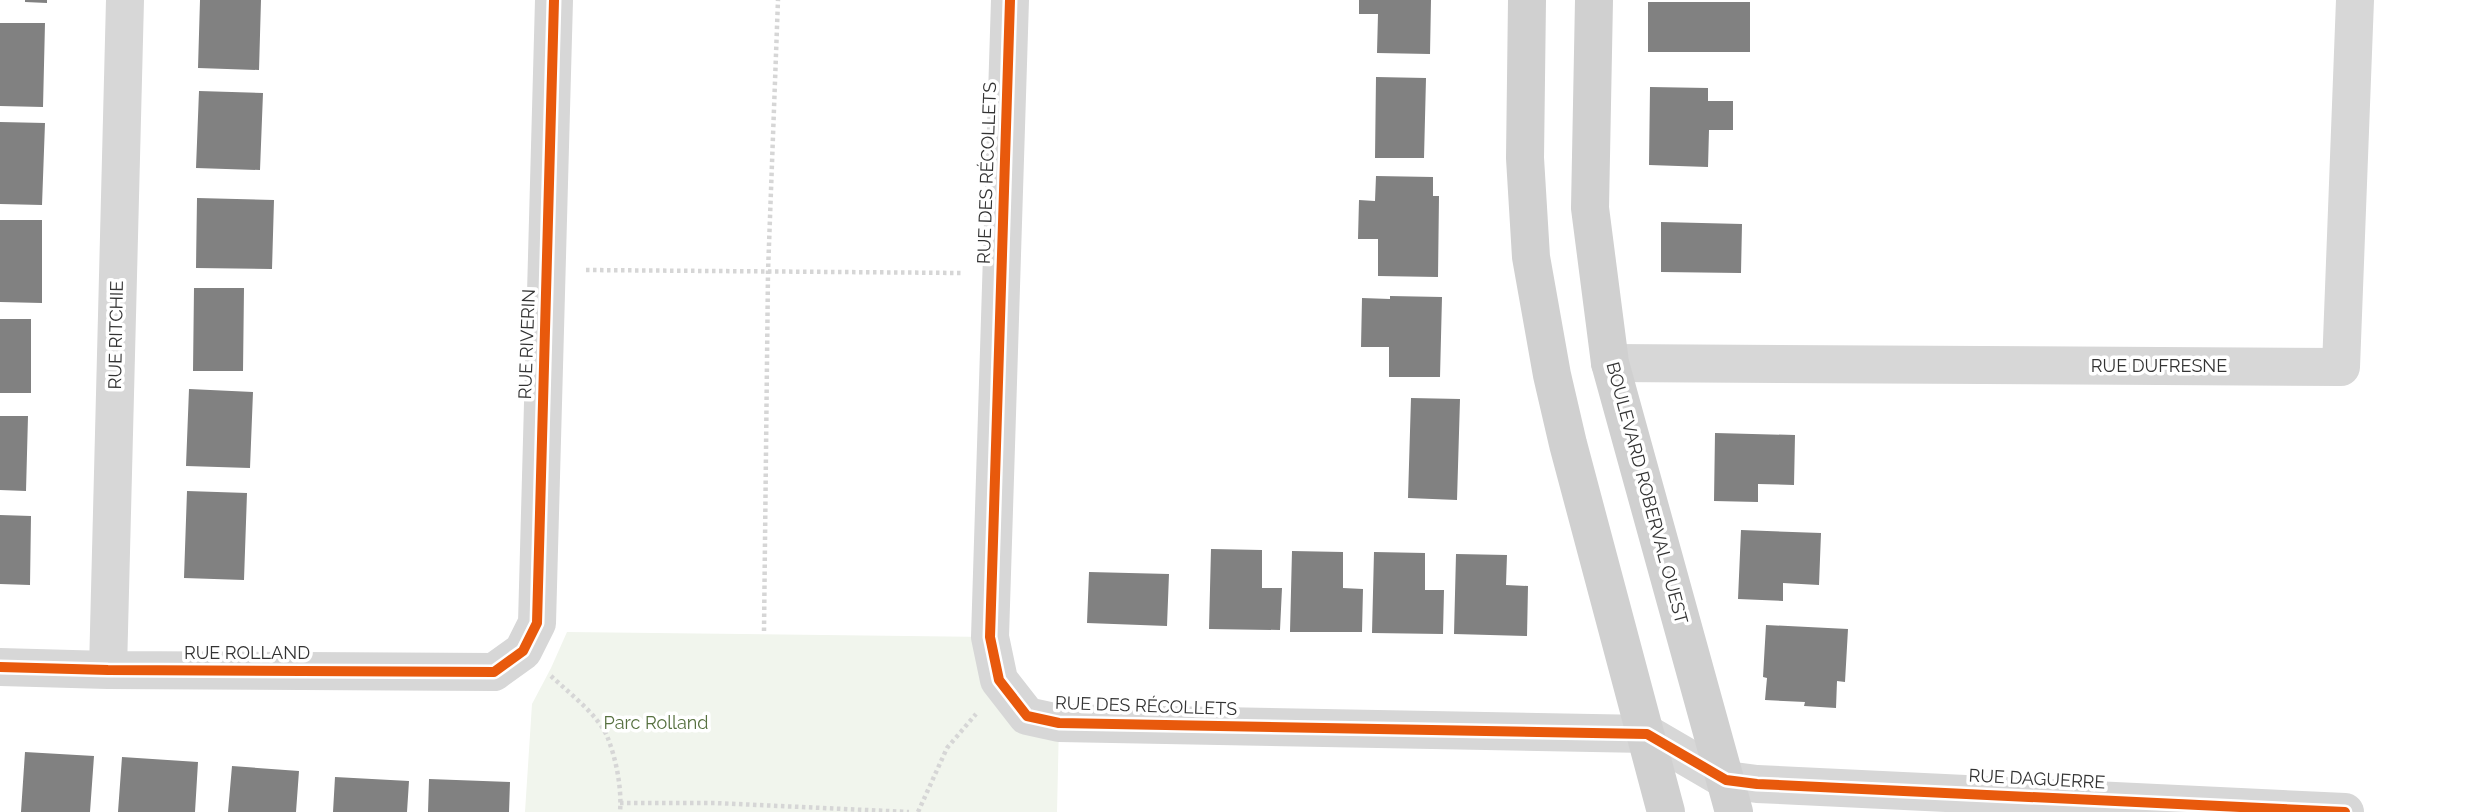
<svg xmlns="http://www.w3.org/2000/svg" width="2484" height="812" font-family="Raleway,sans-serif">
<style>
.green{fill:#f1f5ed}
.building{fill:#818181}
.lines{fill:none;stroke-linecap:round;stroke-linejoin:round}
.path{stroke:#d6d6d6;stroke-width:4.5;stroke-dasharray:3.5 3.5;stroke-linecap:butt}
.street{stroke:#d7d7d7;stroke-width:38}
.secondary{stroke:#d0d0d0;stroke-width:38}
.cycleway-casing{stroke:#fff;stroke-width:15}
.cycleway{stroke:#e8590c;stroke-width:10}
.labels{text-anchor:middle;stroke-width:7;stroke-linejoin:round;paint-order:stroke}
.street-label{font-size:18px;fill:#333;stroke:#fff}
.park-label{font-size:18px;fill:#56703f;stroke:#fff}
</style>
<rect width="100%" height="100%" fill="#fff"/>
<path class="green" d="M567 632 990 637 999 680 1059 723 1057 812H525L532 704 551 668Z"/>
<path class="building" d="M25 0H47V3L25 2Z
M200 0H261L259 70 198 68Z
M1359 0H1431L1430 54 1377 53 1378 14H1359Z
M1648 2H1750V52H1648Z
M0 23H45L43 107 0 106Z
M1376 77 1426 78 1424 158H1375Z
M1650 87 1708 88V101H1733V130H1709L1708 167 1649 165Z
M199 91 263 93 260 170 196 168Z
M0 122 45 123 42 205 0 204Z
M1376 176 1433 177V196H1439L1438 277 1378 276V239H1358L1359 200 1375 201Z
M197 198 274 200 272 269 196 268Z
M0 220H42V303L0 302Z
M1661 222 1742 224 1741 273 1661 272Z
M194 288H244L243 371H193Z
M1390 296 1442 297 1440 377H1389V347H1361L1362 298 1390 299Z
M0 319H31V393H0Z
M189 389 253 392 250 468 186 466Z
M1411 398 1460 399 1457 500 1408 498Z
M0 416H28L26 491 0 490Z
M1715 433 1795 435 1794 485 1758 484V502L1714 501Z
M187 491 247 493 244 580 184 578Z
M0 515 31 516 30 585 0 584Z
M1741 530 1821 533 1819 585 1783 583V601L1738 599Z
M1211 549 1262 550V588H1282L1280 630 1209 629Z
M1292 551 1343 552V588L1363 589 1362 632H1290Z
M1374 552 1425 553V590H1444L1443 634 1372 633Z
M1456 554 1507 555 1506 585 1528 586 1527 636 1454 634Z
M1089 572 1169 574 1167 626 1087 623Z
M1766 625 1848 629 1845 682 1837 681 1836 708 1804 706 1805 702 1765 700 1767 678 1763 677Z
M25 752 94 756 90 812H21Z
M122 757 198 762 195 812H118Z
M232 766 299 771 296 812H228Z
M335 777 409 781 407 812H333Z
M429 779 510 782 509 812H428Z"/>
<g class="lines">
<path class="path" d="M586 270 962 273
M764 631 768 272 778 0
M551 676C568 692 598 715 607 736 616 758 622 788 620 812
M620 803H715L909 812
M918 812 947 748 976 714"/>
<path class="street" d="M1010 0 990 637 999 680 1027 716 1059 723 1647 734 1726 780 1757 784 2345 812
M1610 363 2341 367 2355 0
M0 667 108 670 494 672 523 651 537 623 554 0
M108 670 125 0"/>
<path class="secondary" d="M1527 0 1525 158 1531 257 1552 375 1568 444 1666 812
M1594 0 1590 208 1610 363 1734 812"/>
<defs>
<path id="cycleway" d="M1010 0 990 637 999 680 1027 716 1059 723 1647 734 1726 780 1757 784 2345 812
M0 667 108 670 494 672 523 651 537 623 554 0"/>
</defs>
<use href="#cycleway" class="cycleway-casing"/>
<use href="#cycleway" class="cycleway"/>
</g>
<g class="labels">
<g class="street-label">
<text transform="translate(987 173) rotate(-88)" y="6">RUE DES RÉCOLLETS</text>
<text transform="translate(116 335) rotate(-89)" y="6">RUE RITCHIE</text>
<text transform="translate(527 344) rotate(-88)" y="6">RUE RIVERIN</text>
<text x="2159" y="372">RUE DUFRESNE</text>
<text transform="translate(1647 493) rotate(75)" y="6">BOULEVARD ROBERVAL OUEST</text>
<text x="247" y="659">RUE ROLLAND</text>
<text transform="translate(1146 706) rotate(2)" y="6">RUE DES RÉCOLLETS</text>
<text transform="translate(2037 779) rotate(3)" y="6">RUE DAGUERRE</text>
</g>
<g class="park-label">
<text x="656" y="729">Parc Rolland</text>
</g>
</g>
</svg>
